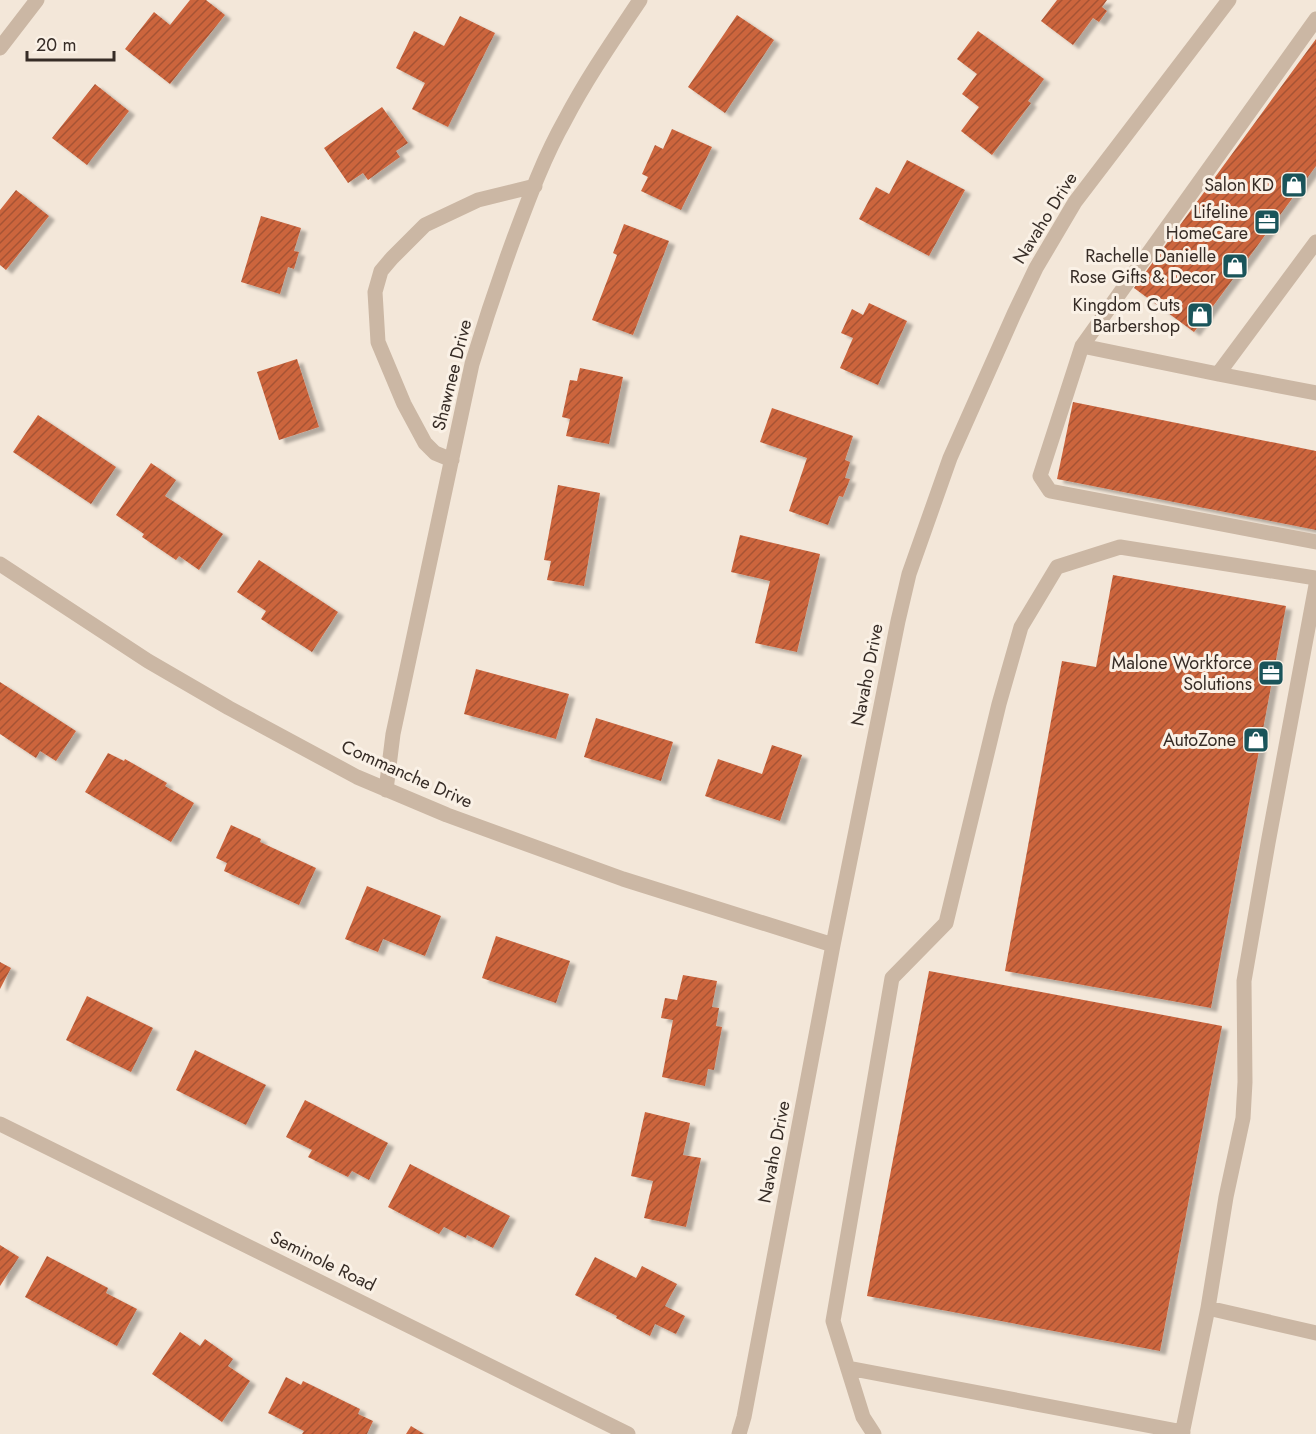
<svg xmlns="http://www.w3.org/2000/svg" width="1316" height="1434" font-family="Jost,sans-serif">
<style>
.building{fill:url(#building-hatch);filter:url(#shadow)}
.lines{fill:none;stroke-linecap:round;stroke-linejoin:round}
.minor{stroke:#cbb7a4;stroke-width:15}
.labels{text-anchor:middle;stroke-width:6;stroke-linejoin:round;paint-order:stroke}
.poi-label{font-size:18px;fill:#362c26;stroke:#faf1e6;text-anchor:end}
.street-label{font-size:18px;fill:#362c26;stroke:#faf1e6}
</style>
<defs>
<pattern id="building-hatch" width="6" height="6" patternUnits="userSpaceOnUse" patternTransform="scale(1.5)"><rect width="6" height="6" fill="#cc653e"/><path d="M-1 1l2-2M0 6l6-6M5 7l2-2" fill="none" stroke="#a65334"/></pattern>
<filter id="shadow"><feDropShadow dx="6" dy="4" stdDeviation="1.5" flood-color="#0004"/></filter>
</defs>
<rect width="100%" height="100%" fill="#f3e7d9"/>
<path class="building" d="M190 0H206L225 15 170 84 125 49 154 12 170 25Z
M1057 0H1107L1102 7 1107 11 1099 22 1093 18 1073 45 1041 21Z
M737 15 774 40 725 113 688 87Z
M460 16 495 33 448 127 412 109 425 83 396 68 414 31 444 46Z
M978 31 1044 79 1028 101 1031 103 992 155 961 131 979 107 962 94 977 74 957 59Z
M1316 39V166L1194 332 1134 288Z
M95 84 129 111 87 165 52 138Z
M382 107 408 143 396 151 400 157 368 180 363 173 348 183 324 148Z
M672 129 712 147 681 210 641 191 648 177 642 174 655 145 663 149Z
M907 160 965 190 929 256 859 219 876 187 889 194Z
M16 190 49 216 6 270 0 265V210Z
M261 216 301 228 294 251 299 252 294 269 288 267 280 294 241 282Z
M624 224 669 241 633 335 592 320 617 255 613 253Z
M869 303 907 321 878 385 840 368 853 338 841 333 852 309 863 315Z
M297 359 319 427 279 440 257 372Z
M580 368 623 377 609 444 566 436 570 419 562 417 570 380 577 381Z
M1073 402 1316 451V530L1057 479Z
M772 408 853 436 845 460 850 462 845 478 850 479 843 497 839 496 828 525 789 511 807 458 760 442Z
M38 415 116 467 91 504 13 452Z
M151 463 176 480 165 496 223 534 199 570 179 556 176 560 142 537 144 534 116 515Z
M558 485 600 493 584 586 547 580 551 561 544 560Z
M740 535 820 554 797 652 755 643 770 581 731 572Z
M259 560 338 612 312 652 261 619 266 611 237 592Z
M1113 575 1286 606 1211 1008 1005 971 1062 661 1096 667Z
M476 669 569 694 556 739 464 714Z
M0 682 76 731 56 761 40 751 36 758 0 734Z
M596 718 673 742 661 781 584 757Z
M772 745 802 755 780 821 705 796 718 759 762 774Z
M108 753 124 761 125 759 167 783 165 786 194 803 171 842 85 792Z
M231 825 261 839 260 842 316 868 299 905 224 871 227 863 216 858Z
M367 886 441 916 425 956 383 939 378 952 345 939Z
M496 936 570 961 556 1003 482 978Z
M0 962 11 968 0 989Z
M929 971 1222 1026 1160 1351 867 1296Z
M683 975 717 981 712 1007 719 1008 716 1026 722 1027 714 1070 708 1069 705 1086 662 1077 673 1020 661 1018 665 998 677 1000Z
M87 996 153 1028 131 1072 66 1040Z
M195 1050 266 1085 246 1125 176 1090Z
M305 1100 388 1143 369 1180 352 1171 348 1177 308 1157 312 1150 286 1137Z
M645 1112 690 1123 683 1155 701 1158 686 1227 644 1218 653 1181 631 1176Z
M410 1164 510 1216 493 1248 467 1235 466 1238 444 1227 439 1234 388 1207Z
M0 1245 19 1257 0 1286Z
M47 1256 108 1288 106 1293 137 1309 117 1346 25 1297Z
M595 1257 636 1278 642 1266 677 1284 665 1306 685 1316 676 1334 655 1324 650 1336 616 1318 617 1316 575 1295Z
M180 1332 200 1346 205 1339 233 1359 228 1366 250 1381 222 1422 152 1374Z
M286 1377 301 1385 303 1381 360 1409 358 1414 373 1421 367 1434H302L304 1431 268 1413Z
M411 1426 424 1434H406Z"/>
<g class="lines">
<path class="minor" d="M1316 19 1082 346 1040 476 1050 491 1316 542
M0 48 37 0
M1082 346 1218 374 1316 242
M1218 374 1316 393
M452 460 435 453 425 443 404 404 378 342 375 292 381 271 392 258 425 225 478 200 535 186
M0 564 148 661 229 708 357 777 447 815 623 879 833 945
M1316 585 1268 843 1244 981 1245 1082 1243 1118 1226 1197 1208 1308 1316 1333
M386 790 393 734 472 364C485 321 499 279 514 238 529 198 544 157 565 120 587 78 614 39 640 0
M0 1124 628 1434
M848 1368 1183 1432
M739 1434 744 1417 833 945 898 621 909 574 950 458 1014 314 1036 268 1075 202 1229 0
M874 1434 863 1417 833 1321 892 978 946 923 999 704 1021 627 1057 567 1120 547 1316 578
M1182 1434 1208 1308"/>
</g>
<defs>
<symbol id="shop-square" viewBox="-11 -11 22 22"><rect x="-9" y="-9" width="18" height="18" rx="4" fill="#1a545a" stroke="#faf1e6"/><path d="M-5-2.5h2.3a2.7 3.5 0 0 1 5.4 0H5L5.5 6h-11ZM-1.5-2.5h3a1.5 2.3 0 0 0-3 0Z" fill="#fff"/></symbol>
<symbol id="office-square" viewBox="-11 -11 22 22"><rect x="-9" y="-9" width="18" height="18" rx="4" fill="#1a545a" stroke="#faf1e6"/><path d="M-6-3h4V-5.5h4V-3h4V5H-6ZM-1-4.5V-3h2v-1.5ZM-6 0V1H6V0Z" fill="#fff"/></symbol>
</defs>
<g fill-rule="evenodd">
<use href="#shop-square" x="1279" y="170" width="30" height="30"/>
<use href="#office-square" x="1252" y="207" width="30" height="30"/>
<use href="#shop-square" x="1220" y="251" width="30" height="30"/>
<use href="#shop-square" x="1185" y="300" width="30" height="30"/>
<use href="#office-square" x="1256" y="658" width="30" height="30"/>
<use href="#shop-square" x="1241" y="725" width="30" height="30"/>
</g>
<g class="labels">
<g class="poi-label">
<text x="1274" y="191">Salon KD</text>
<text x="1248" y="218">Lifeline<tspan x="1248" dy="21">HomeCare</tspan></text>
<text x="1216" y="262">Rachelle Danielle<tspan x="1216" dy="21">Rose Gifts &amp; Decor</tspan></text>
<text x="1180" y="311">Kingdom Cuts<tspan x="1180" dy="21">Barbershop</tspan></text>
<text x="1252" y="669">Malone Workforce<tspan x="1252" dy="21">Solutions</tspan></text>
<text x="1236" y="746">AutoZone</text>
</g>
<g class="street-label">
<text transform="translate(1045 218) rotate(-58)" y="6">Navaho Drive</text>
<text transform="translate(452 375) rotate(-76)" y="6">Shawnee Drive</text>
<text transform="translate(867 675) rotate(-79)" y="6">Navaho Drive</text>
<text transform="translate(407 774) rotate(24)" y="6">Commanche Drive</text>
<text transform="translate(774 1152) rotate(-79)" y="6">Navaho Drive</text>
<text transform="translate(323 1261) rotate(26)" y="6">Seminole Road</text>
</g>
</g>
<path d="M27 51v9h87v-9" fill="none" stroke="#362c26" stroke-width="3"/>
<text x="36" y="51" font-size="18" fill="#362c26" stroke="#faf1e6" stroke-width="4.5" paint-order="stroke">20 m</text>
</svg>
